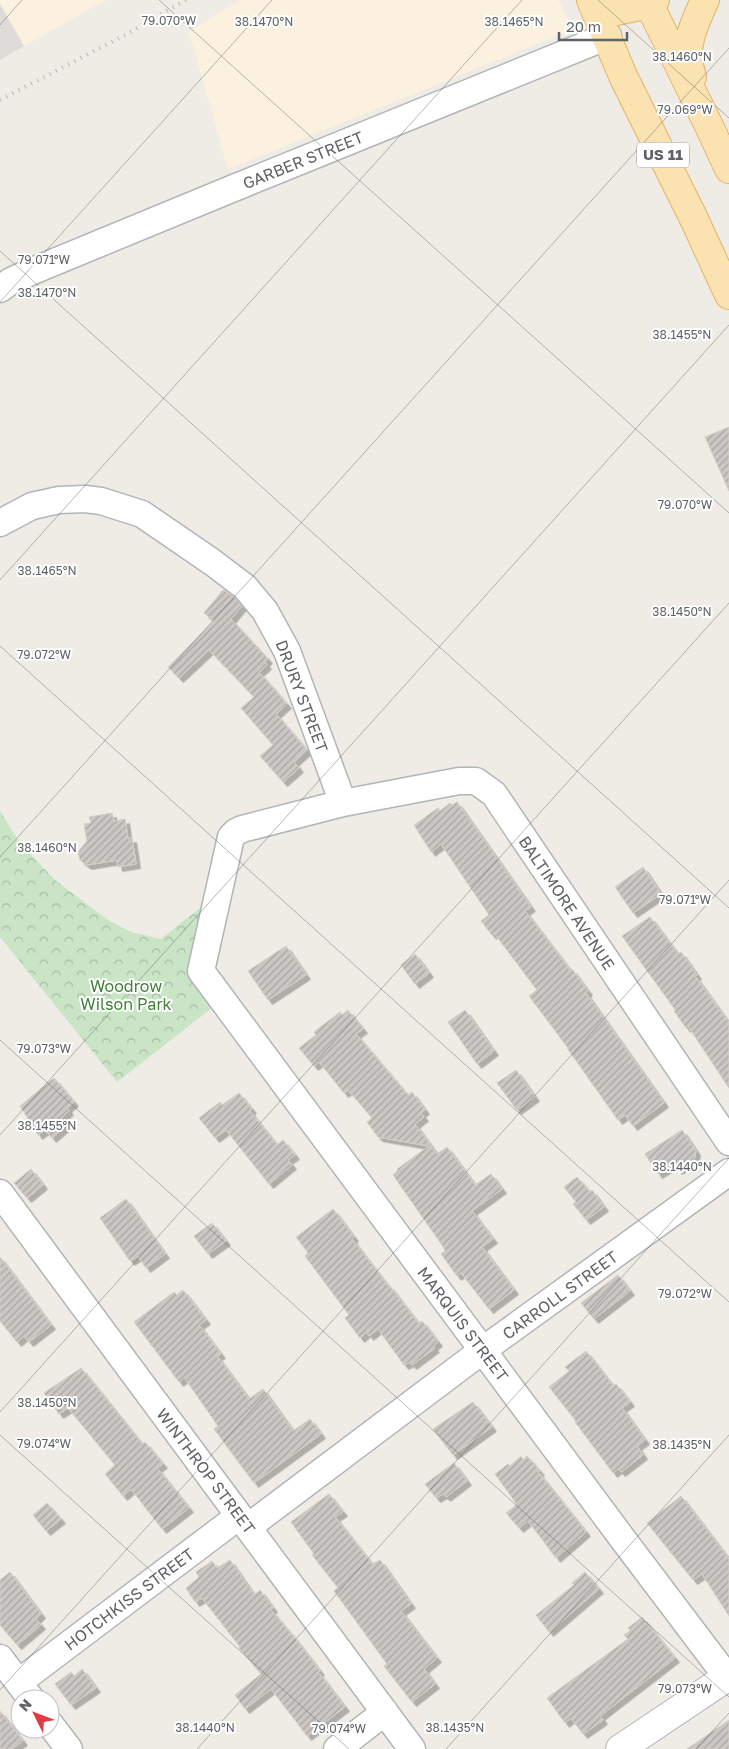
<svg xmlns="http://www.w3.org/2000/svg" width="729" height="1749" font-family="'Golos Text',sans-serif">
<style>
.commercial{fill:#fcf1df}
.industrial{fill:#dedbd8}
.forest{fill:url(#forest-crowns)}
.building{fill:url(#building-hatch);stroke:#d4cdc5;filter:url(#shadow)}
.lines{fill:none;stroke-linecap:round;stroke-linejoin:round}
.street-casing{stroke:#b2b5b8;stroke-width:29}
.secondary-casing{stroke:#b1b4b8;stroke-width:30}
.primary-casing{stroke:#e9b065;stroke-width:30}
.street{stroke:#fff;stroke-width:26}
.secondary{stroke:#fff;stroke-width:28}
.primary{stroke:#fae3b0;stroke-width:28}
.rail{stroke:#b4b5b6;stroke-width:4;stroke-dasharray:1 6;stroke-linecap:butt}
.ticks{fill:none;stroke:#5e6366;stroke-width:1;stroke-opacity:0.45}
.labels{text-anchor:middle;stroke-width:4;stroke-linejoin:round;paint-order:stroke}
.shield{fill:#fff;stroke:#8e9294;stroke-width:1}
.shield-label{font-size:15px;font-weight:bold;fill:#5e6366}
.street-label{font-size:16px;fill:#5e6366;stroke:#fff}
.park-label{font-size:16px;fill:#41813a;stroke:#fff}
.ticks-label{font-size:12px;text-anchor:middle;fill:#5e6366;stroke:#fff;stroke-width:4;stroke-linejoin:round;paint-order:stroke}
</style>
<defs>
<pattern id="forest-crowns" width="20" height="18" patternUnits="userSpaceOnUse" patternTransform="scale(1.25)"><rect width="20" height="18" fill="#c9e5c5"/><path d="M2 6a3 3 0 1 1 6 0M12 15a3 3 0 1 1 6 0" fill="none" stroke="#a6bda4"/></pattern>
<pattern id="building-hatch" width="6" height="6" patternUnits="userSpaceOnUse" patternTransform="scale(1.25)"><rect width="6" height="6" fill="#cbc7c4"/><path d="M-1 1l2-2M0 6l6-6M5 7l2-2" fill="none" stroke="#a8a5a3"/></pattern>
<filter id="shadow"><feDropShadow dx="4.5" dy="4.5" stdDeviation="0" flood-color="#0004"/></filter>
</defs>
<rect width="100%" height="100%" fill="#efece6"/>
<path class="commercial" d="M0 0H106L24 46 0 4Z
M240 0H558L574 29 228 169 189 32Z"/>
<path class="industrial" d="M0 4 24 46 0 60Z"/>
<path class="forest" d="M0 811 20 843 55 880 108 920 131 932 161 939 201 907 188 976 212 1008 117 1082 0 937Z"/>
<path class="building" d="M729 427V491L705 437Z
M224 590 235 598 242 606 231 619 268 659 265 662 267 665 259 672 287 704 276 714 307 750 294 762 299 768 283 782 260 756 273 745 241 708 254 697 209 650 179 678 168 667 214 621 204 613 222 591Z
M457 802 531 907 525 911 570 970 572 969 588 991 586 993 664 1103 633 1126 625 1115 618 1120 567 1048H568L529 996 537 990 494 933 492 935 481 921 489 915 441 844 431 852 414 825 438 808 440 811 450 803 452 805Z
M112 813 114 821 125 819 128 839 132 838 136 864 118 867 117 860 87 865 80 860 78 852 87 841 84 824 91 823 89 817Z
M643 867 661 894 633 913 615 887Z
M650 917 678 954 681 952 697 975 695 976 729 1023V1088L688 1026 686 1028 674 1011H676L622 936Z
M286 946 306 975 268 1000 248 971Z
M415 954 429 973 415 984 401 965Z
M348 1010 363 1029 356 1034 406 1093 408 1095 412 1092 425 1110 421 1113 424 1117 415 1124 437 1154 447 1147 475 1185 491 1174 502 1189 472 1211 493 1239 482 1247 514 1290 489 1309 461 1273 457 1276 441 1254 445 1251 444 1248 393 1175 398 1170 397 1169 429 1146 378 1137 367 1122 372 1118 348 1090 344 1093 319 1062 314 1066 299 1048 316 1035 314 1032 340 1012 342 1015Z
M465 1010 494 1051 477 1064 448 1022Z
M516 1070 535 1097 517 1110 497 1083Z
M54 1078 74 1102 67 1108 69 1111 61 1118 67 1125 52 1138 45 1130 38 1135 20 1106Z
M239 1093 252 1109 250 1111 277 1145 283 1140 295 1155 288 1160 292 1165 269 1184 226 1130 215 1138 199 1118 220 1102 222 1105Z
M682 1130 696 1151 694 1160 678 1170 674 1164 658 1174 645 1154Z
M31 1169 43 1185 27 1198 14 1183Z
M577 1177 590 1192 592 1190 604 1207 586 1220 573 1204 576 1202 564 1187Z
M126 1199 165 1254 146 1268 138 1256 130 1261 100 1218Z
M333 1209 354 1237 352 1239 388 1286 389 1285 418 1323 422 1321 438 1342 433 1346 435 1348 412 1365 410 1362 404 1365 378 1329 369 1336 367 1332 360 1338 345 1318 349 1315 305 1256 308 1253 296 1237Z
M212 1223 226 1241 208 1254 194 1236Z
M0 1257 51 1325 29 1342 24 1336 17 1342 0 1321Z
M618 1275 630 1291 594 1319 581 1303Z
M183 1290 206 1320 199 1325 221 1354 217 1356 249 1399 263 1389 293 1431 310 1419 321 1434 254 1483 214 1429 218 1426 186 1380 184 1378 179 1382 134 1322 174 1292 177 1295Z
M586 1351 613 1386 616 1384 630 1402 622 1408 645 1440 637 1446 643 1455 621 1472 618 1469 613 1473 575 1422 576 1421 549 1387 569 1371 565 1367Z
M81 1368 142 1444 145 1442 163 1464 157 1468 189 1508 162 1529 131 1489 123 1496 105 1474 115 1465 68 1408 59 1414 44 1393Z
M473 1402 492 1427 453 1455 433 1429Z
M521 1456 523 1460 527 1456 540 1471 538 1472 586 1532 556 1558 528 1521 519 1528 506 1513 516 1505V1503L495 1474 508 1464 510 1466Z
M454 1463 467 1481 446 1497 443 1494 436 1498 425 1484Z
M329 1494 343 1512 335 1517 372 1564 380 1560 411 1604 401 1611 437 1658 424 1669 435 1684 412 1702 384 1666 387 1664 334 1591 338 1588 312 1555 314 1554 291 1522Z
M681 1496 729 1559V1616L702 1574 693 1580 647 1523Z
M47 1503 61 1519 46 1531 33 1515Z
M230 1560 254 1595 260 1590 273 1608 271 1610 297 1641 320 1671 318 1672 345 1707 307 1736 271 1689 245 1709 235 1695 261 1674 239 1648 240 1647 202 1598 195 1602 186 1588 199 1577 196 1572 212 1561 217 1568Z
M10 1572 41 1614 36 1619 41 1625 17 1645 0 1625V1580Z
M585 1572 599 1589 549 1632 536 1615 574 1585 572 1583Z
M642 1617 675 1658 600 1716 603 1720 583 1734 571 1718 565 1723 547 1698 628 1639 624 1635 630 1631 628 1628Z
M82 1669 96 1688 71 1705 55 1684 71 1672 74 1676Z
M0 1711 23 1741 12 1749H0Z
M729 1720V1749H687Z"/>
<g class="lines">
<defs>
<path id="street" d="M0 289 11 281 35 270 229 190 608 36
M0 523 32 506 59 500 85 499 101 501 142 514 212 562 245 587 265 611 287 651 343 803
M0 1193 412 1749
M248 1527 483 1350 729 1172
M0 1658 31 1699
M727 1677 622 1538 201 971 231 837 236 832 242 829 343 803 459 781H476L494 794 729 1142
M19 1682 239 1516
M50 1724 69 1749
M337 1749 385 1712"/>
<path id="secondary" d="M620 1749 729 1676"/>
<path id="primary" d="M591 0 623 76 694 219 729 295
M647 0 709 126 729 169
M598 15 649 4 655 0
M692 77C682 48 693 26 705 0"/>
</defs>
<use href="#street" class="street-casing"/>
<use href="#secondary" class="secondary-casing"/>
<use href="#primary" class="primary-casing"/>
<use href="#street" class="street"/>
<use href="#secondary" class="secondary"/>
<use href="#primary" class="primary"/>
<path class="rail" d="M0 100 125 35 186 0"/>
</g>
<path class="ticks" d="M159 0 729 513M598 0 729 118M0 25 22 0M0 251 729 908M0 302 272 0M0 580 522 0M0 646 729 1302M0 857 729 48M0 1040 729 1697M0 1135 729 325M0 1412 729 603M0 1435 349 1749M0 1690 729 880M197 1749 729 1158M446 1749 729 1435M696 1749 729 1713"/>
<g class="labels">
<rect class="shield" x="637" y="142.5" width="52" height="25" rx="4"/>
<g class="shield-label">
<text x="663" y="160">US 11</text>
</g>
<g class="street-label">
<text transform="translate(303 160) rotate(-22)" y="6">GARBER STREET</text>
<text transform="translate(302 696) rotate(69)" y="6">DRURY STREET</text>
<text transform="translate(567 903) rotate(56)" y="6">BALTIMORE AVENUE</text>
<text transform="translate(560 1295) rotate(-36)" y="6">CARROLL STREET</text>
<text transform="translate(463 1324) rotate(53)" y="6">MARQUIS STREET</text>
<text transform="translate(206 1471) rotate(53)" y="6">WINTHROP STREET</text>
<text transform="translate(129 1599) rotate(-37)" y="6">HOTCHKISS STREET</text>
</g>
<g class="park-label">
<text x="126" y="992">Woodrow<tspan x="126" dy="18">Wilson Park</tspan></text>
</g>
</g>
<g class="ticks-label">
<text x="169" y="25">79.070°W</text>
<text x="264" y="26">38.1470°N</text>
<text x="514" y="26">38.1465°N</text>
<text x="682" y="61">38.1460°N</text>
<text x="685" y="114">79.069°W</text>
<text x="44" y="264">79.071°W</text>
<text x="47" y="297">38.1470°N</text>
<text x="682" y="339">38.1455°N</text>
<text x="685" y="509">79.070°W</text>
<text x="47" y="575">38.1465°N</text>
<text x="682" y="616">38.1450°N</text>
<text x="44" y="659">79.072°W</text>
<text x="47" y="852">38.1460°N</text>
<text x="685" y="904">79.071°W</text>
<text x="44" y="1053">79.073°W</text>
<text x="47" y="1130">38.1455°N</text>
<text x="682" y="1171">38.1440°N</text>
<text x="685" y="1298">79.072°W</text>
<text x="47" y="1407">38.1450°N</text>
<text x="44" y="1448">79.074°W</text>
<text x="682" y="1449">38.1435°N</text>
<text x="685" y="1693">79.073°W</text>
<text x="205" y="1732">38.1440°N</text>
<text x="455" y="1732">38.1435°N</text>
<text x="339" y="1733">79.074°W</text>
</g>
<g transform="translate(35 1714) rotate(312)"><circle r="24" fill="#ffffff" stroke="#bfc1c2"/>
<path d="M0-4L9 19L0 12L-9 19Z" fill="#df3c48"/>
<text y="-8" font-size="14" font-weight="bold" text-anchor="middle" fill="#5e6366">N</text>
</g>
<path d="M559 32v8h68v-8" fill="none" stroke="#5e6366" stroke-width="2.5"/>
<text x="566" y="32" font-size="15" fill="#5e6366" stroke="#ffffff" stroke-width="4" paint-order="stroke">20 m</text>
</svg>
